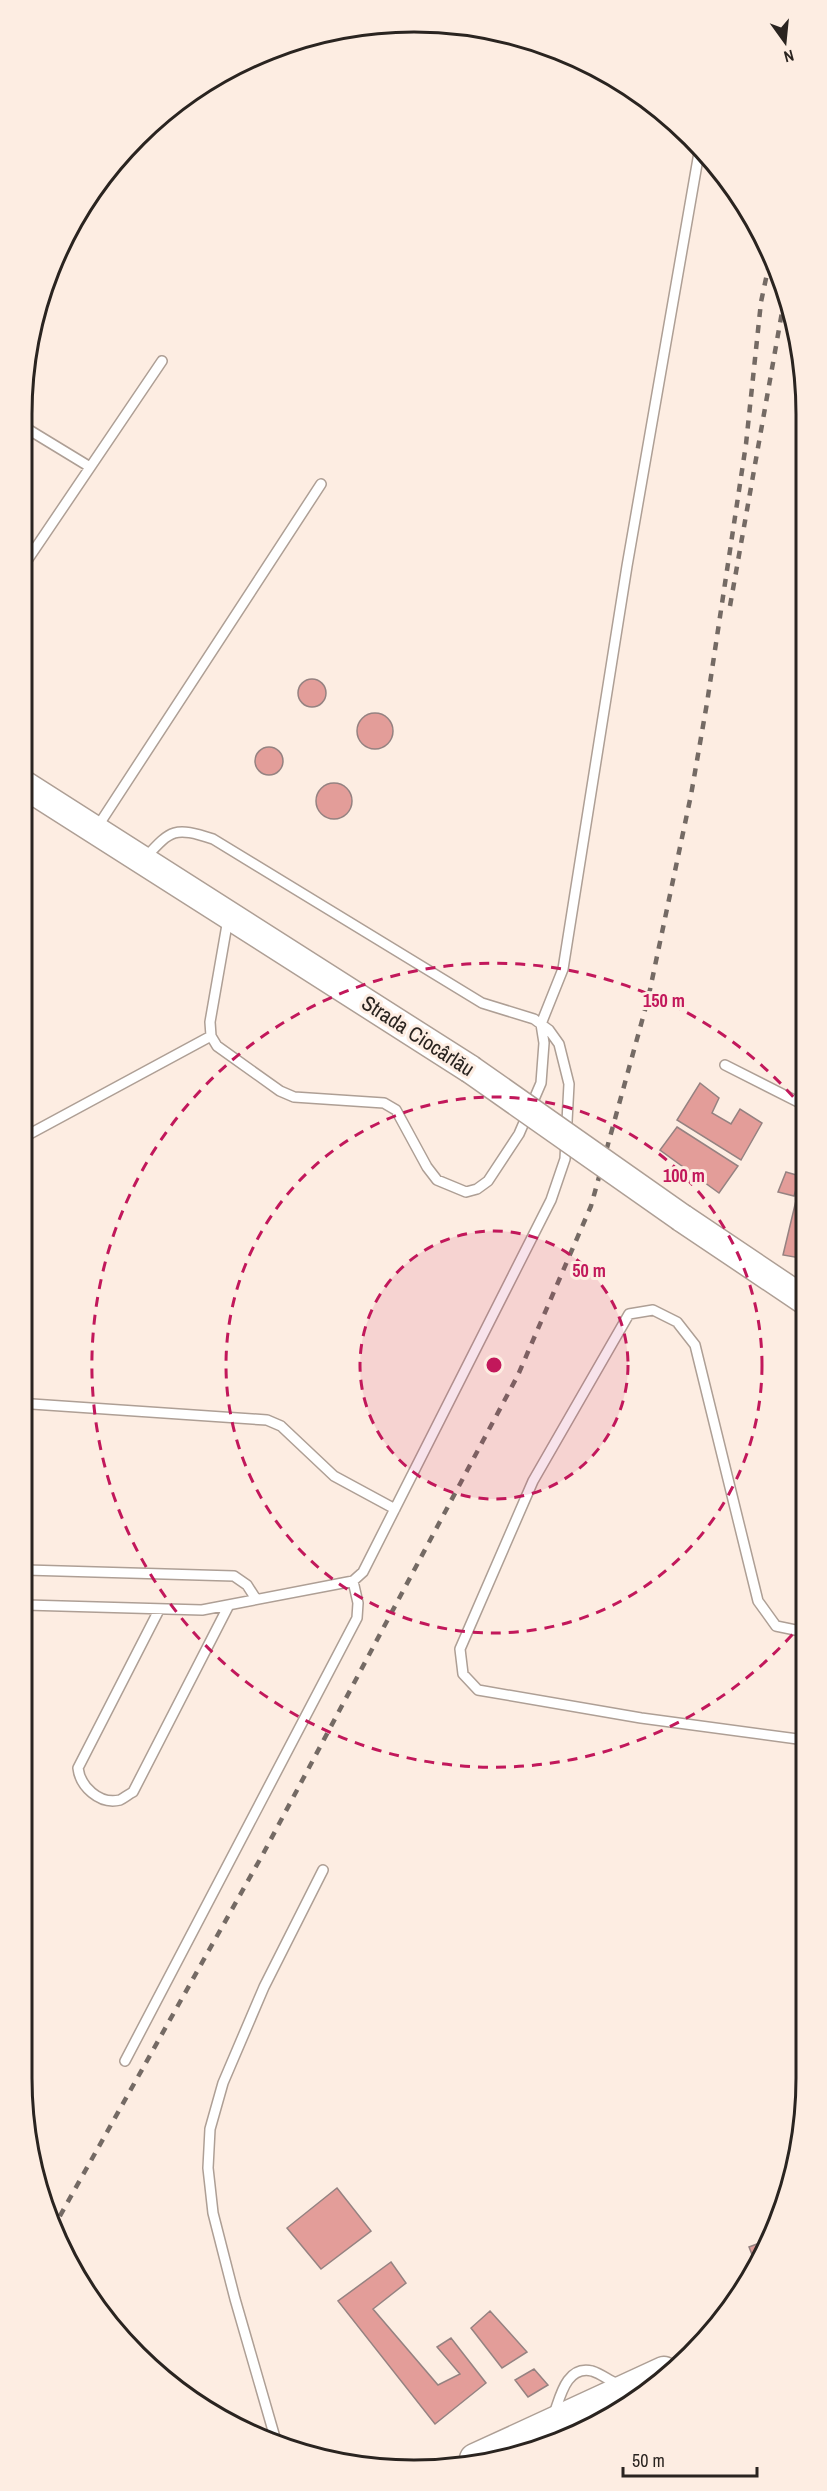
<svg xmlns="http://www.w3.org/2000/svg" width="827" height="2491" font-family="'Archivo Narrow',sans-serif">
<style>
.building{fill:#e39d99;stroke:#958281;stroke-width:1.5}
.lines{fill:none;stroke-linecap:round;stroke-linejoin:round}
.service-casing{stroke:#ae9f95;stroke-width:12}
.secondary-casing{stroke:#ae9f95;stroke-width:30}
.primary-casing{stroke:#ae9f95;stroke-width:33}
.service{stroke:#fff;stroke-width:9}
.secondary{stroke:#fff;stroke-width:27}
.primary{stroke:#fff;stroke-width:30}
.rail{stroke:#746a64;stroke-width:4.5;stroke-dasharray:8 8;stroke-linecap:butt}
.secondary-bridge-casing{stroke:#ae9f95;stroke-width:30;stroke-linecap:butt}
.secondary-bridge{stroke:#fff;stroke-width:27}
.ring{fill:none;stroke:#c2185b;stroke-width:3;stroke-dasharray:10 8}
.labels{text-anchor:middle;stroke-width:6;stroke-linejoin:round;paint-order:stroke}
.street-label{font-size:21px;fill:#2a2420;stroke:#fdede2}
.rim{fill:none;stroke:#2a2420;stroke-width:3}
.centre{fill:#c2185b;stroke:#fdede2;stroke-width:3}
.ring-label{font-size:18px;text-anchor:middle;font-weight:bold;fill:#c2185b;stroke:#fdede2;stroke-width:6;stroke-linejoin:round;paint-order:stroke}
</style>
<rect width="100%" height="100%" fill="#fdede2"/>
<path class="building" d="M298 693a14 14 0 1 1 28 0a14 14 0 1 1-28 0Z
M357 731a18 18 0 1 1 36 0a18 18 0 1 1-36 0Z
M255 761a14 14 0 1 1 28 0a14 14 0 1 1-28 0Z
M316 801a18 18 0 1 1 36 0a18 18 0 1 1-36 0Z
M700 1083 719 1098 712 1113 731 1124 740 1109 762 1123 741 1160 677 1120Z
M677 1127 738 1166 719 1193 660 1150Z
M786 1172 800 1176 794 1196 778 1192Z
M799 1188 804 1190V1241L800 1258 783 1255Z
M804 1254V1277L796 1272Z
M337 2188 371 2231 321 2269 287 2228Z
M765 2241 755 2262 749 2247Z
M391 2262 406 2283 373 2309 438 2385 460 2374 437 2347 451 2338 486 2383 435 2424 338 2301Z
M490 2311 527 2352 502 2368 471 2328Z
M534 2369 548 2385 528 2397 515 2380Z"/>
<g class="lines">
<defs>
<path id="service" d="M21 425 90 467
M22 568 162 361
M96 829 321 484
M228 919 210 1022 211 1036 217 1046 280 1091 294 1097 384 1103 396 1110 427 1167 437 1180 466 1192 477 1189 488 1181 519 1134 541 1083 544 1043 541 1024 563 969 627 566 700 147
M725 1065 804 1105
M24 1137 211 1036
M32 1404 267 1420 281 1426 334 1476 395 1509
M26 1570 234 1576 247 1585 256 1599
M26 1605 202 1610 353 1581 363 1572 551 1200 565 1159 569 1084 559 1044 549 1030 534 1019 482 1003 213 839C173 826 171 830 144 859
M159 1610 78 1768C80 1786 99 1805 120 1800 124 1798 129 1794 133 1792L229 1605
M805 1632 776 1626 758 1601 695 1345 677 1322 653 1310 629 1314 533 1481 460 1649 463 1674 478 1690 641 1718 805 1740
M125 2061 357 1618 358 1603 353 1581
M554 2414C560 2398 566 2365 592 2371 602 2374 609 2381 618 2384
M276 2441 235 2299 213 2213 208 2168 210 2129 223 2083 264 1987 323 1870"/>
<path id="secondary" d="M23 784 470 1069
M682 1218 804 1300"/>
<path id="primary" d="M475 2459 664 2372"/>
</defs>
<use href="#service" class="service-casing"/>
<use href="#secondary" class="secondary-casing"/>
<use href="#primary" class="primary-casing"/>
<use href="#service" class="service"/>
<use href="#secondary" class="secondary"/>
<use href="#primary" class="primary"/>
<path class="rail" d="M730 606 785 295
M52 2230 263 1854 518 1375 591 1206 648 999 691 795 707 703 746 444 761 302 771 255"/>
<defs>
<path id="secondary-bridge" d="M470 1069 682 1218"/>
</defs>
<use href="#secondary-bridge" class="secondary-bridge-casing"/>
<use href="#secondary-bridge" class="secondary-bridge"/>
</g>
<circle cx="494" cy="1365" r="134" fill="#c2185b" fill-opacity=".12"/>
<g class="ring">
<circle cx="494" cy="1365" r="134"/>
<circle cx="494" cy="1365" r="268"/>
<path d="M804 1621A402 402 0 1 1 802 1107"/>
</g>
<g class="labels">
<g class="street-label">
<text transform="translate(418 1036) rotate(33)" y="7">Strada Ciocârlău</text>
</g>
</g>
<path d="M0 0H827V2491H0ZM414 32H414A382 382 0 0 1 796 414V2078A382 382 0 0 1 414 2460H414A382 382 0 0 1 32 2078V414A382 382 0 0 1 414 32Z" fill="#fdede2" fill-rule="evenodd"/>
<path class="rim" d="M414 32H414A382 382 0 0 1 796 414V2078A382 382 0 0 1 414 2460H414A382 382 0 0 1 32 2078V414A382 382 0 0 1 414 32Z"/>
<circle cx="494" cy="1365" r="9" class="centre"/>
<g class="ring-label">
<text x="664" y="1007">150 m</text>
<text x="684" y="1182">100 m</text>
<text x="589" y="1277">50 m</text>
</g>
<g transform="translate(785 42) rotate(165)" stroke="#fdede2" stroke-width="4.5" paint-order="stroke">
<path d="M0-4.5L10 22L0 15L-10 22Z" fill="#2a2420"/>
<text y="-9" font-size="16" font-weight="bold" text-anchor="middle" fill="#2a2420">N</text>
</g>
<path d="M623 2467v9h134v-9" fill="none" stroke="#2a2420" stroke-width="3"/>
<text x="632" y="2467" font-size="18" fill="#2a2420" stroke="#fdede2" stroke-width="4.5" paint-order="stroke">50 m</text>
</svg>
